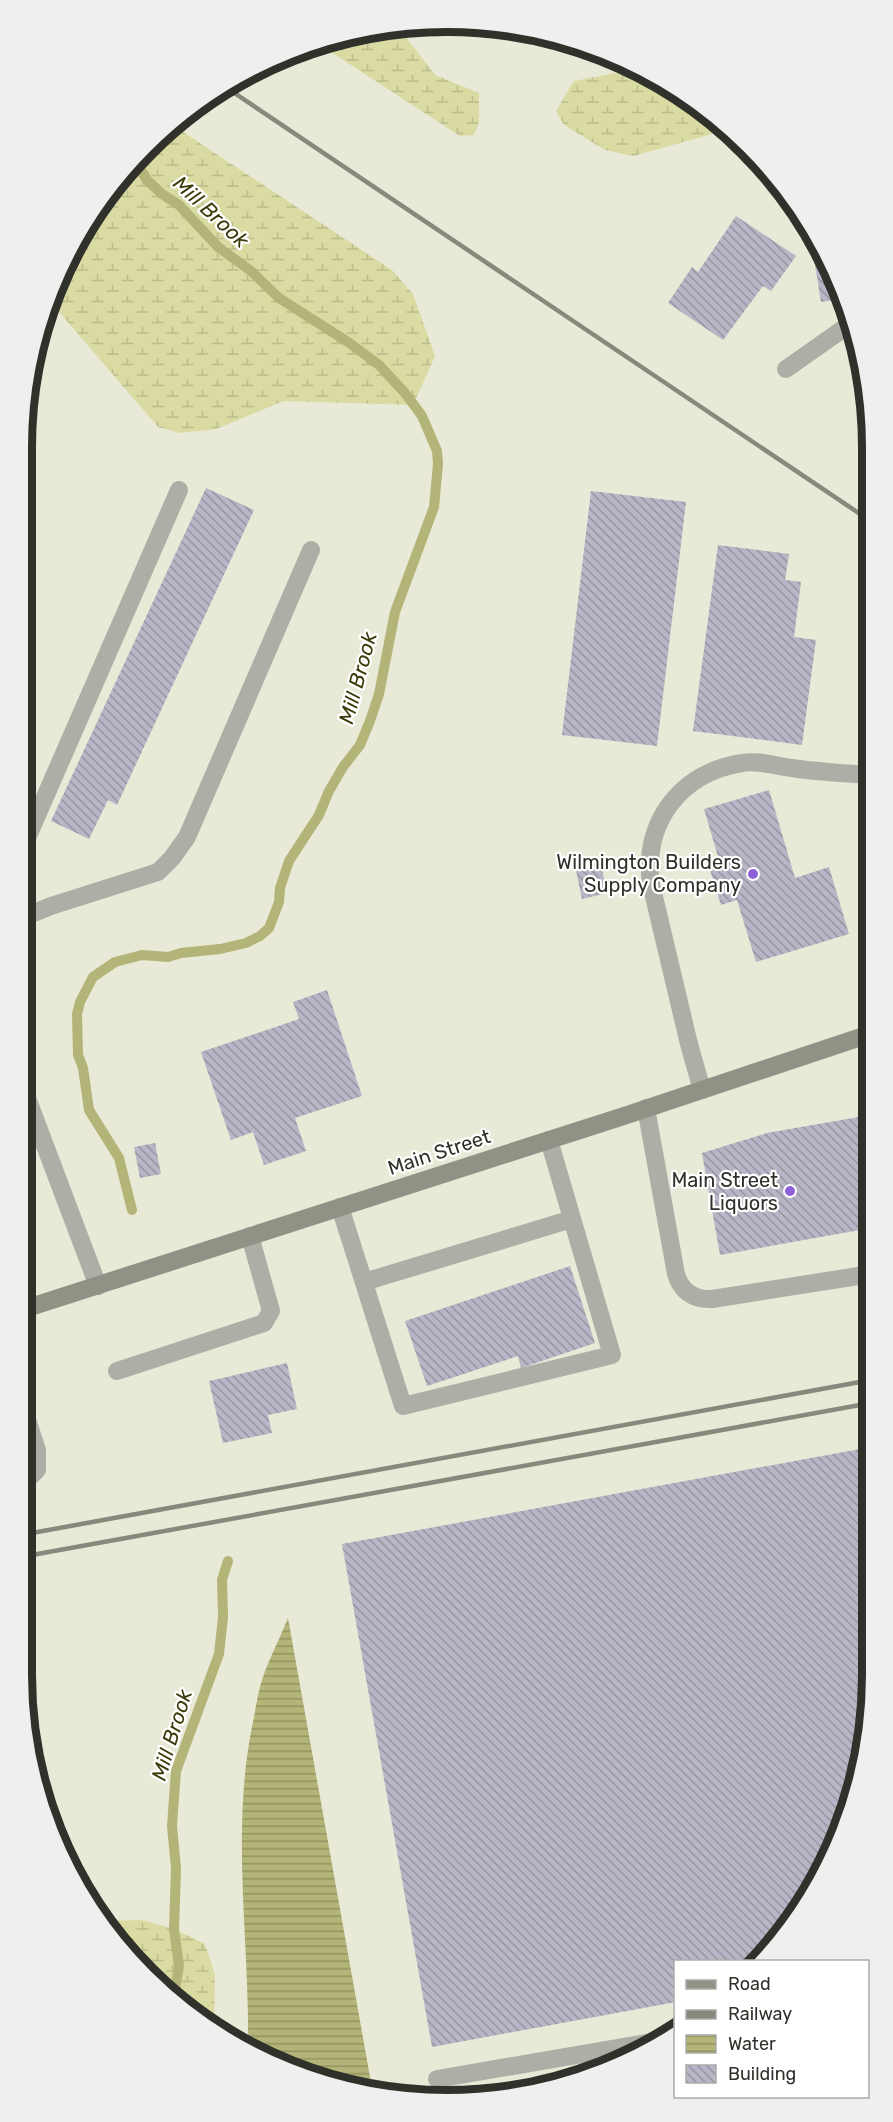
<svg xmlns="http://www.w3.org/2000/svg" width="893" height="2122" font-family="Rubik,sans-serif">
<style>
.wetland{fill:url(#wetland-marsh)}
.water{fill:url(#water-rules)}
.lines{fill:none;stroke-linecap:round;stroke-linejoin:round}
.stream{stroke:#b3b477;stroke-width:10}
.building{fill:url(#building-back-hatch)}
.lane{stroke:#aeaea6;stroke-width:18}
.secondary{stroke:#919286;stroke-width:18}
.rail{stroke:#88887c;stroke-width:4.5}
.poi-dot{fill:#8d60da;stroke:#fff;stroke-width:2}
.labels{text-anchor:middle;stroke-width:4.5;stroke-linejoin:round;paint-order:stroke}
.poi-label{font-size:20px;fill:#30312a;stroke:#fff;text-anchor:end}
.street-label{font-size:20px;fill:#30312a;stroke:#fff}
.water-label{font-size:21px;font-style:italic;fill:#3c3b0a;stroke:#fff}
.rim{fill:none;stroke:#30312a;stroke-width:8}
</style>
<defs>
<pattern id="wetland-marsh" width="20" height="14" patternUnits="userSpaceOnUse" patternTransform="scale(1.5)"><rect width="20" height="14" fill="#dadba2"/><path d="M1 5h8M5 5V1M11 12h8M15 12V8" fill="none" stroke="#bbbc8c"/></pattern>
<pattern id="water-rules" width="6" height="5" patternUnits="userSpaceOnUse" patternTransform="scale(1.5)"><rect width="6" height="5" fill="#b3b477"/><path d="M0 2.5h6" fill="none" stroke="#929362"/></pattern>
<pattern id="building-back-hatch" width="6" height="6" patternUnits="userSpaceOnUse" patternTransform="scale(1.5)"><rect width="6" height="6" fill="#b9b5c6"/><path d="M-1 5l2 2M0 0l6 6M5-1l2 2" fill="none" stroke="#9794a1"/></pattern>
</defs>
<rect width="100%" height="100%" fill="#e9e9d7"/>
<path class="wetland" d="M397 26 435 75 479 93V122L474 135 460 136 317 43 337 35Z
M631 67 683 93 723 131 633 156 605 150 564 125 556 111 574 81 621 72Z
M171 124 392 270 413 294 435 356 413 405 284 401 216 429 180 433 158 427 48 299 78 233 127 166Z
M143 1920 174 1929 205 1944 215 1975 214 2028 126 1956 101 1921Z"/>
<path class="water" d="M288 1618 372 2088 376 2093H364L248 2050C250 1939 230 1831 253 1722 256 1707 258 1691 263 1677 270 1657 280 1638 288 1618Z"/>
<g class="lines">
<path class="stream" d="M132 1210 119 1158 89 1110 83 1068 78 1055 77 1014 80 1002 93 977 115 962 142 955 168 957 181 953 220 949 246 943 260 936 269 928 279 902 280 888 289 861 319 815 329 791 343 767 360 745 370 721 379 694 395 612 434 507 438 464 437 451 422 416 405 393 379 365 348 342 279 298 251 271 218 247 179 205 162 194 147 180 134 159
M174 1995 179 1966 174 1929 176 1868 172 1826 176 1771 219 1654 223 1617 222 1580 228 1561"/>
</g>
<path class="building" d="M736 216 796 256 771 291 763 286 723 340 668 303 692 267 698 272Z
M811 240H814L839 283 844 299 821 302Z
M206 488 254 510 117 805 108 800 89 839 51 821Z
M591 491 686 502 657 746 562 735Z
M718 545 789 554 785 580 801 582 794 637 816 640 802 745 693 731Z
M769 790 795 878 829 867 849 934 756 962 737 900 721 905 710 870 721 867 704 809Z
M600 860 607 893 582 899 575 866Z
M327 990 362 1096 295 1118 306 1151 264 1165 253 1132 231 1140 201 1052 299 1019 293 1002Z
M870 1115 871 1228 720 1255 702 1153 767 1133Z
M155 1143 161 1174 140 1178 134 1147Z
M570 1266 595 1343 521 1368 518 1356 427 1386 405 1321Z
M287 1363 297 1409 268 1415 272 1433 223 1443 209 1381Z
M21 1437 27 1454 21 1456Z
M871 1447 872 1675 849 1813 815 1888 767 1956 760 1962H676V2002L432 2047 342 1544Z"/>
<g class="lines">
<path class="lane" d="M786 369 850 324
M21 852 179 490
M21 929 29 915 51 906 158 872 172 858 187 837 311 550
M21 1082 98 1286
M702 1090 689 1044 651 884C643 822 680 773 742 763 759 760 775 766 792 768 817 772 844 773 869 775
M646 1108 676 1274C681 1291 693 1300 712 1299L871 1274
M340 1207 403 1406 612 1355 549 1140
M364 1282 572 1219
M117 1371 264 1323 271 1311 250 1236
M21 1483 25 1482 37 1470V1450L21 1401
M437 2079 664 2040"/>
<path class="secondary" d="M21 1310 627 1115 870 1034"/>
<path class="rail" d="M224 86 869 520
M21 1535 871 1380
M21 1557 871 1403"/>
</g>
<g class="poi-dot">
<circle cx="753" cy="874" r="6"/>
<circle cx="790" cy="1191" r="6"/>
</g>
<g class="labels">
<g class="poi-label">
<text x="741" y="869">Wilmington Builders<tspan x="741" dy="23">Supply Company</tspan></text>
<text x="778" y="1187">Main Street<tspan x="778" dy="23">Liquors</tspan></text>
</g>
<g class="street-label">
<text transform="translate(439 1152) rotate(-18)" y="7">Main Street</text>
</g>
<g class="water-label">
<text transform="translate(211 212) rotate(43)" y="7">Mill Brook</text>
<text transform="translate(358 678) rotate(-75)" y="7">Mill Brook</text>
<text transform="translate(172 1735) rotate(-73)" y="7">Mill Brook</text>
</g>
</g>
<path d="M0 0H893V2122H0ZM447 32H447A415 415 0 0 1 862 447V1675A415 415 0 0 1 447 2090H447A415 415 0 0 1 32 1675V447A415 415 0 0 1 447 32Z" fill="#eeefee" fill-rule="evenodd"/>
<path class="rim" d="M447 32H447A415 415 0 0 1 862 447V1675A415 415 0 0 1 447 2090H447A415 415 0 0 1 32 1675V447A415 415 0 0 1 447 32Z"/>
<rect x="674" y="1960" width="195" height="138" fill="#ffffff" stroke="#acadaa" stroke-width="1.5"/>
<rect x="686" y="1980" width="30" height="9" fill="#919286" stroke="#acadaa" stroke-width="1.5"/>
<text x="728" y="1990" font-size="18" fill="#30312a">Road</text>
<rect x="686" y="2010" width="30" height="9" fill="#88887c" stroke="#acadaa" stroke-width="1.5"/>
<text x="728" y="2020" font-size="18" fill="#30312a">Railway</text>
<rect x="686" y="2035" width="30" height="18" fill="url(#water-rules)" stroke="#acadaa" stroke-width="1.5"/>
<text x="728" y="2050" font-size="18" fill="#30312a">Water</text>
<rect x="686" y="2065" width="30" height="18" fill="url(#building-back-hatch)" stroke="#acadaa" stroke-width="1.5"/>
<text x="728" y="2080" font-size="18" fill="#30312a">Building</text>
</svg>
